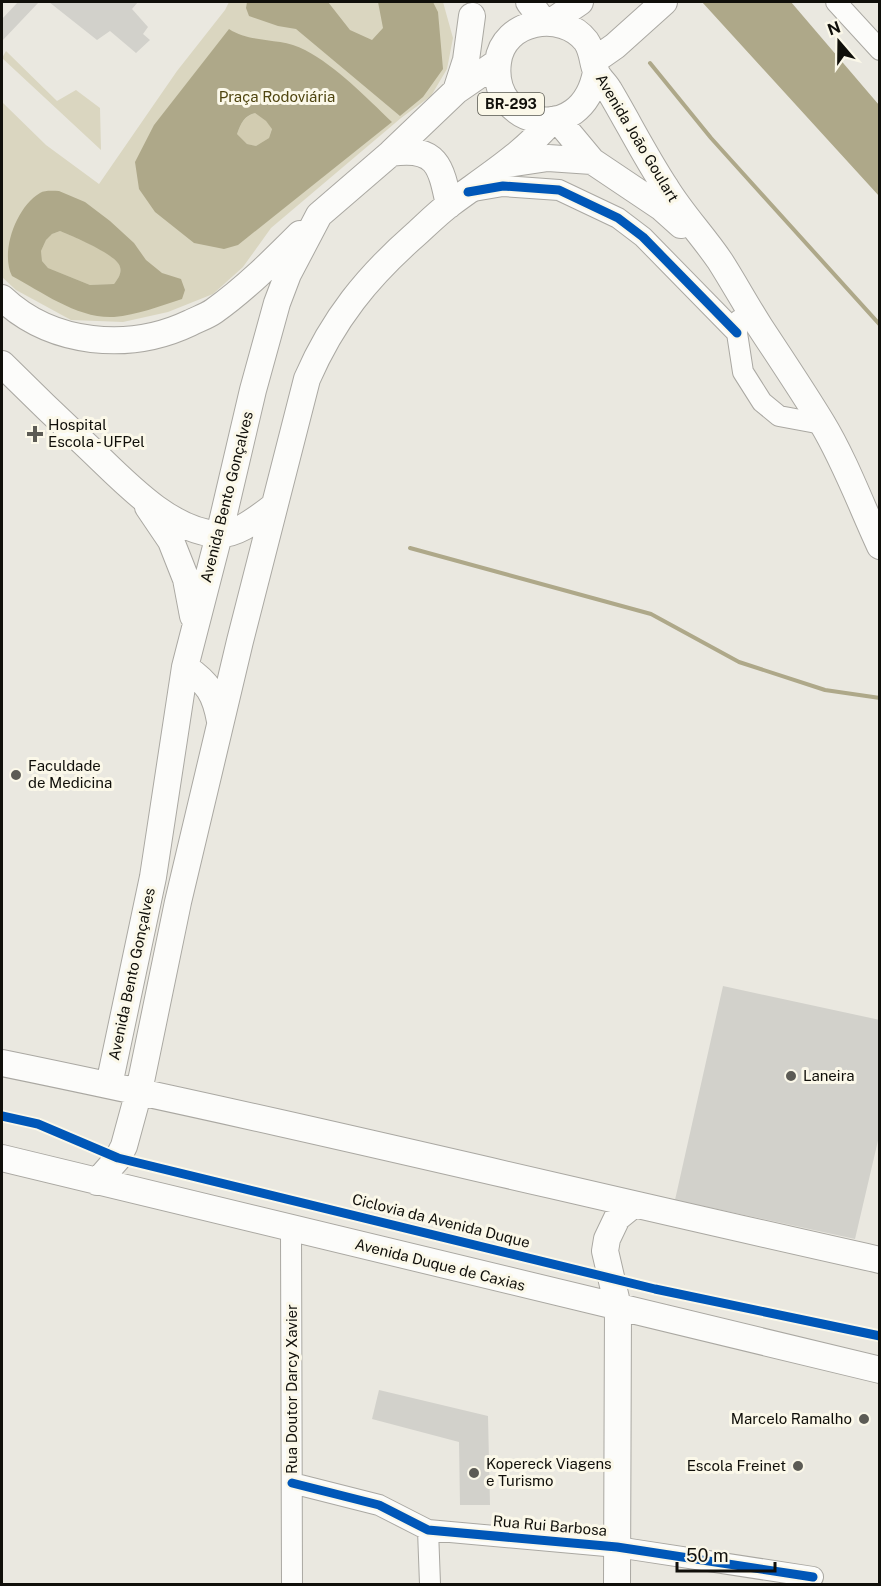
<svg xmlns="http://www.w3.org/2000/svg" width="881" height="1586" font-family="'Public Sans',sans-serif">
<style>
.green{fill:#dad6c0}
.forest{fill:#d2ccb1}
.water{fill:#aea889;fill-rule:evenodd}
.lines{fill:none;stroke-linecap:round;stroke-linejoin:round}
.stream{stroke:#aea889;stroke-width:4}
.building{fill:#d2d1cb}
.minor-casing{stroke:#aaa8a2;stroke-width:22}
.major-casing{stroke:#aaa8a2;stroke-width:28}
.minor{stroke:#fcfcfa;stroke-width:20}
.major{stroke:#fcfcfa;stroke-width:26}
.cycleway-casing{stroke:#fbf8e9;stroke-width:13}
.cycleway{stroke:#0057b8;stroke-width:9}
.poi-dot{fill:#5c5b55;stroke:#fbf8e9;stroke-width:2}
.labels{text-anchor:middle;stroke-width:6;stroke-linejoin:round;paint-order:stroke}
.shield{fill:#fbf8e9;stroke:#56554d;stroke-width:1.5}
.shield-label{font-size:14px;font-weight:bold;fill:#100f0a}
.park-label{font-size:15px;fill:#4f4510;stroke:#fbf8e9}
.street-label{font-size:15px;fill:#100f0a;stroke:#fbf8e9}
.poi-label{font-size:15px;fill:#100f0a;stroke:#fbf8e9;text-anchor:start}
</style>
<rect width="100%" height="100%" fill="#eae8e0"/>
<path class="green" d="M229 2H443L453 38 447 69 431 96 401 118 271 228 243 267 213 294 168 312 123 322 71 320 16 290 2 277V102L46 145 99 184 177 71 225 10Z
M6 51 57 101 76 90 100 108 101 150 2 58Z"/>
<path class="forest" d="M255 113 266 121 272 128 269 138 256 146 247 144 237 134C241 123 244 117 255 113Z
M60 231C72 236 118 254 120 267 122 273 118 279 114 284L90 285 48 268 42 261 41 251 46 240 52 234Z"/>
<path class="water" d="M247 2H328L350 30 372 40 383 28 378 2H433L438 12 443 69 423 97 400 116 296 29 278 26 249 16 246 8Z
M702 2H791L879 105V196Z
M229 29C252 44 282 37 305 50 336 66 367 98 392 122L238 245 224 249 194 243 155 212 139 189 135 162 154 125ZM255 113 266 121 272 129 269 138 256 146 247 144 237 134C241 123 244 116 255 113Z
M59 191 85 202 110 221 134 243 146 260 162 273 181 279 185 290 182 299C160 306 137 315 114 317 78 319 42 292 12 276 0 252 16 207 40 193 45 190 53 191 59 191ZM60 231C72 236 118 255 120 267 122 273 118 279 114 284L90 285 48 268 42 261 41 251 46 240 52 234Z"/>
<g class="lines">
<path class="stream" d="M650 63 711 138 880 325
M410 548 651 614 739 662 825 690 880 698"/>
</g>
<path class="building" d="M18 2H39L2 41V19Z
M49 2H138L132 9 148 27 143 34 150 40 136 53 110 31 97 40Z
M723 986 880 1020V1132L855 1239 675 1200Z
M379 1390 488 1416 490 1505H460L459 1442 372 1419Z"/>
<g class="lines">
<defs>
<path id="minor" d="M836 2 880 50
M468 192 503 186 559 190 618 218 643 237 737 333
M739 320 737 333 743 372 762 402 779 416 822 424
M291 1229 292 1584
M292 1483 379 1505 428 1530 617 1547 813 1577
M428 1530 430 1584"/>
<path id="major" d="M529 2 544 22
M551 22 580 2
M595 60 615 46 664 2
M596 72C582 148 489 127 498 62 503 20 562 10 586 41 593 51 592 62 596 71 598 78 606 84 609 90 628 122 645 156 666 188 682 214 703 236 720 261 734 283 746 305 760 327 781 359 802 390 822 423 845 461 861 505 880 546
M456 91 466 60 472 16
M557 119 592 161 662 208 681 225
M391 153C437 146 441 166 449 205
M508 164 548 158 592 161
M2 298C52 345 129 352 190 323 198 319 207 316 214 311 245 289 273 261 300 234
M2 364C30 392 58 419 87 446 121 478 168 531 217 534 237 536 259 517 274 506
M148 507 171 541 186 579 193 616
M185 667C208 683 215 693 220 721
M2 1063C295 1123 587 1195 880 1260
M109 1085 153 877 185 667 219 535 253 390 277 303 288 274 319 215 391 153 456 91 498 62
M2 1158 880 1370
M97 1182 118 1158 124 1146 139 1091 178 902 240 641 307 379C333 319 367 277 416 234 427 224 438 213 450 204 485 178 524 154 552 120
M617 1584 618 1307 605 1251 607 1239 617 1218 633 1205"/>
</defs>
<use href="#minor" class="minor-casing"/>
<use href="#major" class="major-casing"/>
<use href="#minor" class="minor"/>
<use href="#major" class="major"/>
<defs>
<path id="cycleway" d="M468 192 503 186 559 190 618 218 643 237 737 333
M2 1116 38 1124 118 1158 655 1289 880 1336
M292 1483 379 1505 428 1530 617 1547 813 1577"/>
</defs>
<use href="#cycleway" class="cycleway-casing"/>
<use href="#cycleway" class="cycleway"/>
</g>
<g class="poi-dot">
<path d="M32 425h6v6h6v6h-6v6h-6v-6h-6v-6h6z"/>
<circle cx="16" cy="775" r="6"/>
<circle cx="791" cy="1076" r="6"/>
<circle cx="864" cy="1419" r="6"/>
<circle cx="798" cy="1466" r="6"/>
<circle cx="474" cy="1473" r="6"/>
</g>
<g class="labels">
<rect class="shield" x="478" y="93" width="66" height="22" rx="4.5"/>
<g class="shield-label">
<text x="511" y="109">BR-293</text>
</g>
<g class="park-label">
<text x="277" y="102">Praça Rodoviária</text>
</g>
<g class="street-label">
<text transform="translate(637 138) rotate(59)" y="5">Avenida João Goulart</text>
<text transform="translate(227 497) rotate(-76)" y="5">Avenida Bento Gonçalves</text>
<text transform="translate(132 974) rotate(-78)" y="5">Avenida Bento Gonçalves</text>
<text transform="translate(441 1221) rotate(14)" y="5">Ciclovia da Avenida Duque</text>
<text transform="translate(440 1265) rotate(14)" y="5">Avenida Duque de Caxias</text>
<text transform="translate(292 1389) rotate(-90)" y="5">Rua Doutor Darcy Xavier</text>
<text transform="translate(550 1526) rotate(5)" y="5">Rua Rui Barbosa</text>
</g>
<g class="poi-label">
<text x="48" y="430">Hospital<tspan x="48" dy="17">Escola - UFPel</tspan></text>
<text x="28" y="771">Faculdade<tspan x="28" dy="17">de Medicina</tspan></text>
<text x="803" y="1081">Laneira</text>
<text x="852" y="1424" text-anchor="end">Marcelo Ramalho</text>
<text x="486" y="1469">Kopereck Viagens<tspan x="486" dy="17">e Turismo</tspan></text>
<text x="786" y="1471" text-anchor="end">Escola Freinet</text>
</g>
</g>
<rect width="881" height="1586" fill="none" stroke="#100f0a" stroke-width="6"/>
<g transform="translate(839 42) rotate(340)" stroke="#fbf8e9" stroke-width="4.5" paint-order="stroke">
<path d="M0-4.5L10 22L0 15L-10 22Z" fill="#100f0a"/>
<text y="-9" font-size="16" font-weight="bold" text-anchor="middle" fill="#100f0a">N</text>
</g>
<path d="M677 1562v9h98v-9" fill="none" stroke="#100f0a" stroke-width="3"/>
<text x="686" y="1562" font-size="18" fill="#100f0a" stroke="#fbf8e9" stroke-width="4.5" paint-order="stroke">50 m</text>
</svg>
